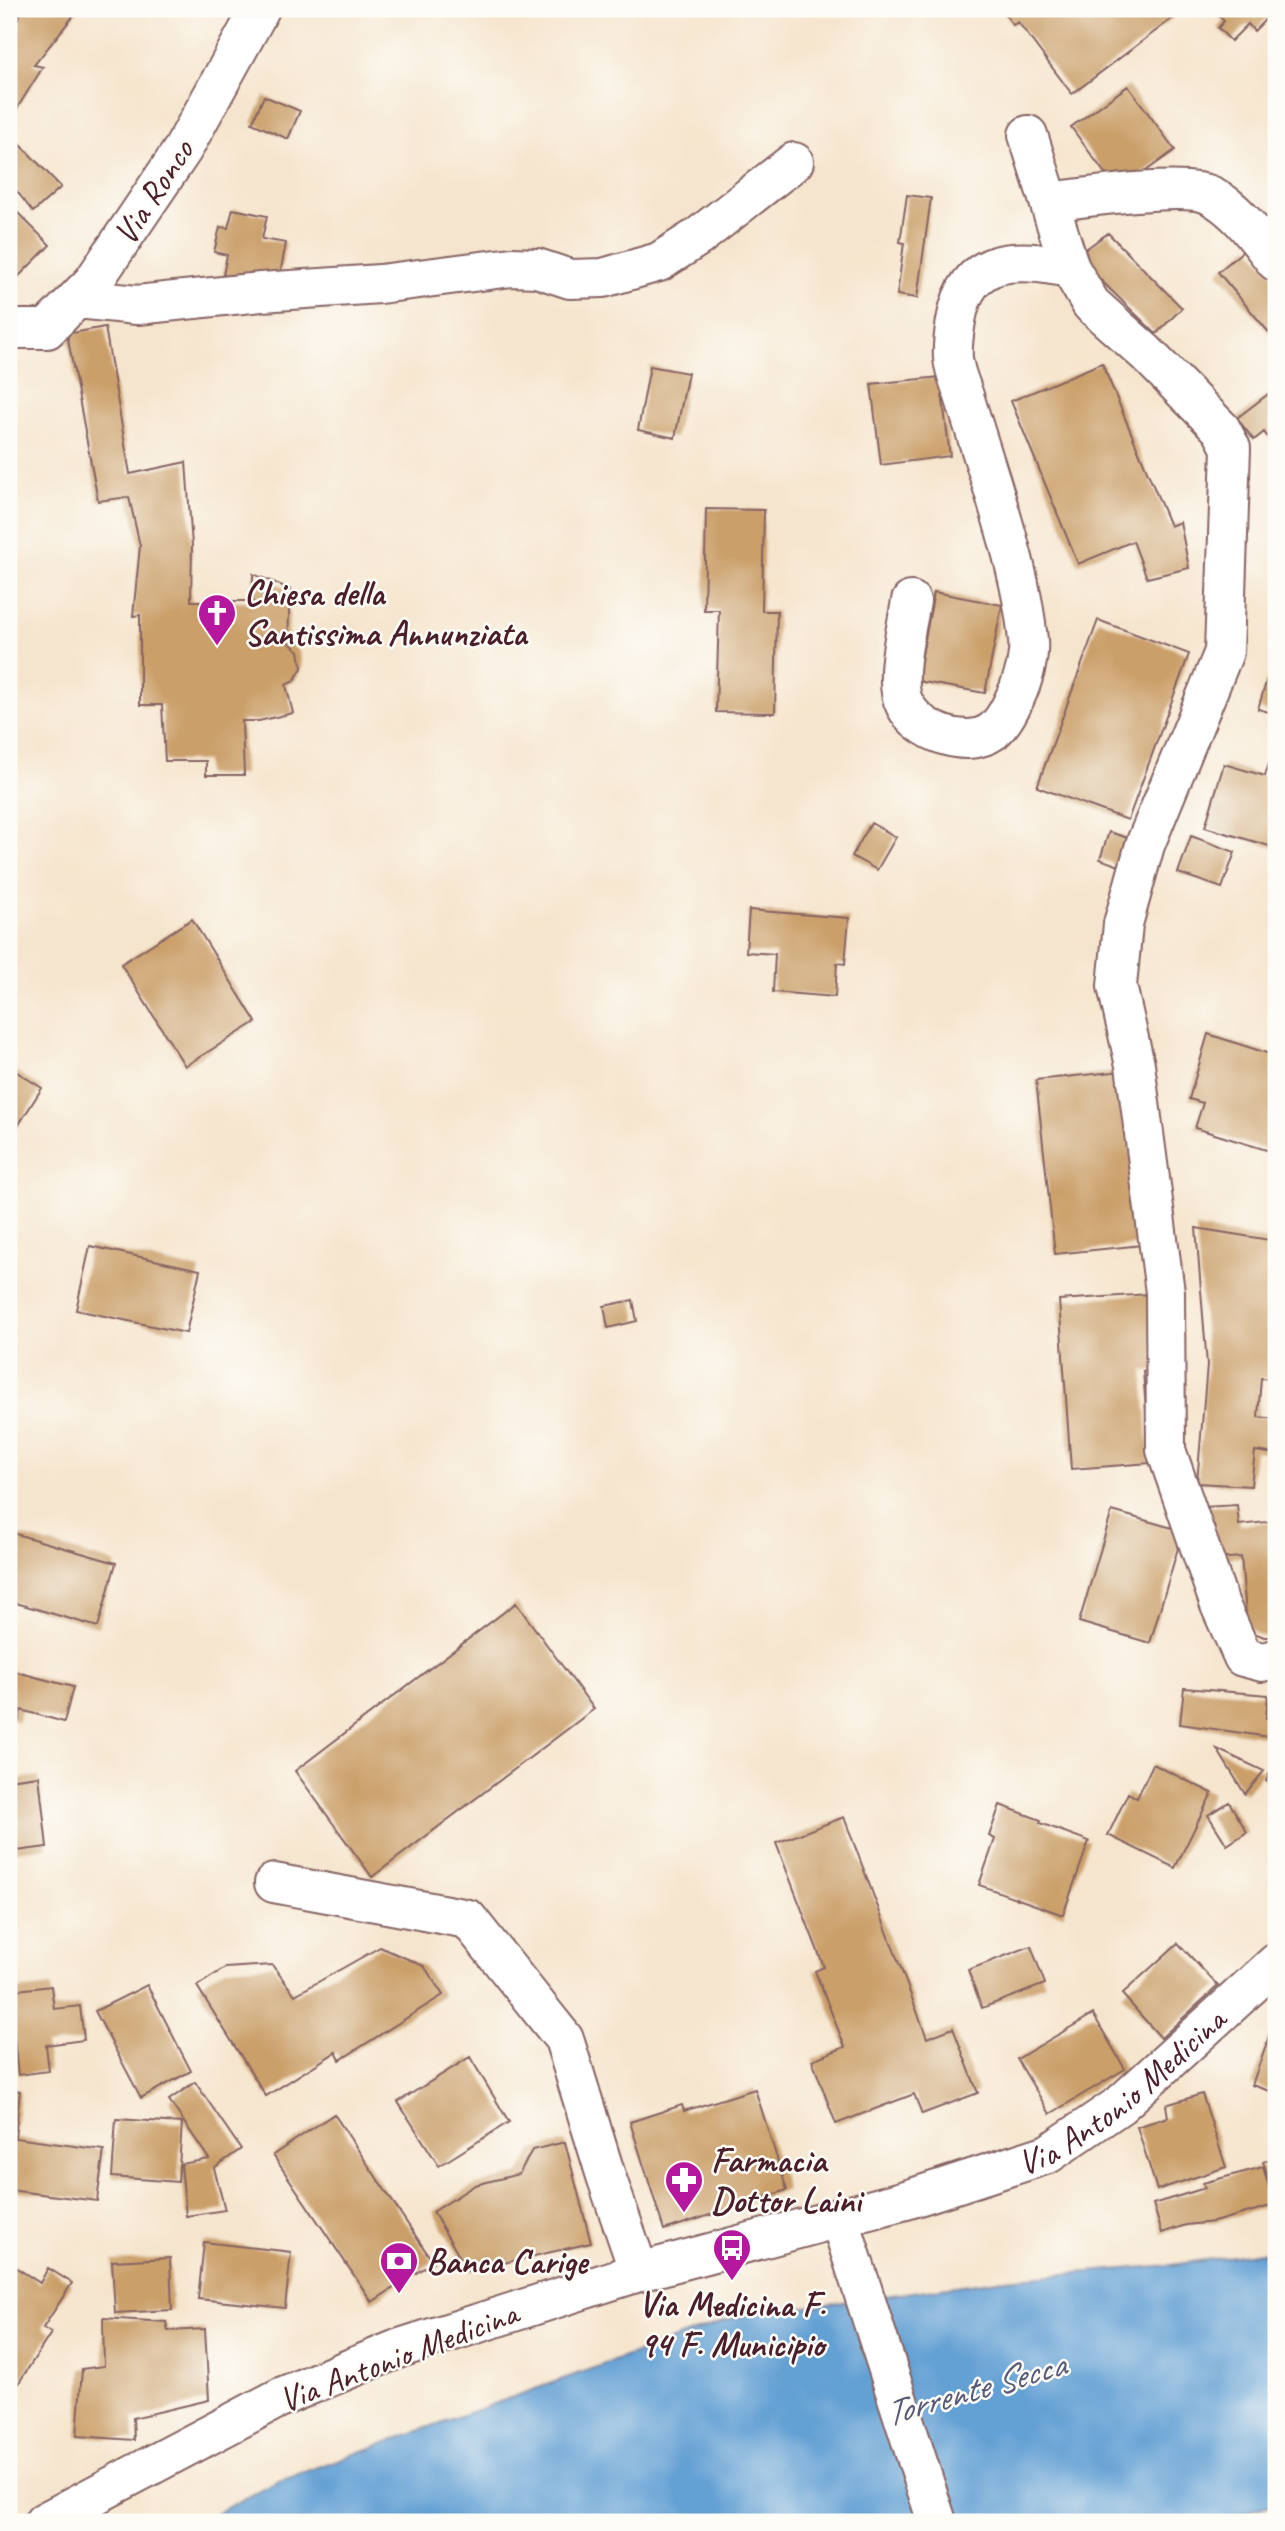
<svg xmlns="http://www.w3.org/2000/svg" width="1285" height="2531" font-family="Caveat,sans-serif">
<style>
.water{fill:#64a0d4;stroke:#576080;stroke-width:2}
.building{fill:#ca9f69}
.lines{fill:none;stroke-linecap:round;stroke-linejoin:round}
.minor-casing{stroke:#866464;stroke-width:42}
.major-casing{stroke:#866464;stroke-width:42}
.minor{stroke:#fff;stroke-width:38}
.major{stroke:#fff;stroke-width:38}
.labels{text-anchor:middle;stroke-width:5;stroke-linejoin:round;paint-order:stroke}
.street-label{font-size:35px;fill:#4a1f2b;stroke:#fdfcf7}
.poi-label{font-size:35px;font-weight:bold;fill:#4a1f2b;stroke:#fdfcf7;text-anchor:start}
.water-label{font-size:37px;font-style:italic;fill:#565977;stroke:#fdfcf7}
</style>
<rect width="100%" height="100%" fill="#fdfcf7"/>
<filter id="ink" filterUnits="userSpaceOnUse"><feTurbulence type="fractalNoise" baseFrequency=".0143" numOctaves="2"/><feDisplacementMap in="SourceGraphic" scale="14" xChannelSelector="R" yChannelSelector="G"/><feConvolveMatrix kernelMatrix="1 2 1 2 8 2 1 2 1" color-interpolation-filters="sRGB"/></filter>
<filter id="wash" filterUnits="userSpaceOnUse"><feTurbulence type="fractalNoise" baseFrequency=".00686" numOctaves="4" result="noise"/><feDisplacementMap in="SourceGraphic" scale="28" xChannelSelector="R" yChannelSelector="G"/><feGaussianBlur stdDeviation="1.57" result="paint"/><feColorMatrix in="noise" values="0 0 0 0 0 0 0 0 0 0 0 0 0 0 0 0 0 1.4 0 .05"/><feComposite in="paint" operator="in"/></filter>
<g filter="url(#wash)">
<rect width="100%" height="100%" fill="#f6e5ce"/>
<path class="water" d="M1276 2250V2503L1216 2522H199L279 2481 736 2317 1005 2279 1171 2265Z"/>
<g id="blocks">
<path class="building" d="M23 9H79L34 65 43 67 9 121V34Z
M1001 9H1178L1181 12 1072 94 1018 22 1013 25Z
M1212 9H1276L1254 31 1248 24 1231 41 1218 28 1224 21Z
M1128 86 1175 150 1118 191 1071 127Z
M264 96 300 111 288 139 252 123Z
M15 139 61 187 33 212 9 181V144Z
M907 195 931 198 917 298 897 295 904 243 900 242Z
M9 204 50 245 9 286Z
M233 209 267 216 262 239 286 243 278 285 223 275 227 255 214 252 220 227 228 228Z
M1108 233 1182 308 1156 334 1076 256Z
M1249 246 1276 279V341L1218 272Z
M105 327 130 474 186 462 192 546 191 601H253V574L290 589 288 642 299 651 302 668 294 681 286 685 293 713 259 721H242L244 775H206V761H165L162 705H140V615L133 616 140 546 129 497 98 501 67 334Z
M1102 363 1170 526 1180 522 1189 568 1147 578 1133 541 1078 564 1011 401Z
M650 366 688 373 675 438 638 430Z
M940 377 950 456 881 465 871 384Z
M1276 388V449L1264 432 1254 440 1237 418Z
M706 509 764 510 762 611H777L775 713 716 712 719 610H704Z
M934 592 1002 605 985 693 917 681Z
M1098 620 1189 654 1128 820 1037 787Z
M1276 649V714L1258 709Z
M1276 741V848L1205 827 1224 764 1265 776Z
M871 823 896 837 877 870 852 856Z
M1109 832 1128 838 1119 866 1100 859Z
M1191 836 1235 852 1222 888 1178 873Z
M749 910 849 918 845 964 837 963 835 997 773 992 775 954 746 952Z
M192 919 256 1022 185 1066 121 964Z
M1208 1034 1276 1056V1153L1195 1128 1203 1103 1189 1099Z
M9 1067 42 1088 9 1140Z
M1123 1071 1142 1245 1055 1254 1036 1080Z
M1196 1228 1276 1241 1272 1379 1261 1378 1258 1417 1276 1419V1454L1255 1451 1251 1486 1197 1483 1207 1365Z
M90 1246 200 1270 186 1333 76 1310Z
M1150 1294 1155 1370 1143 1371 1150 1463 1071 1469 1059 1300Z
M633 1300 637 1321 608 1328 604 1306Z
M1237 1505 1239 1525 1276 1521V1637H1264L1254 1633 1247 1625 1241 1557 1217 1559 1214 1525 1206 1526 1204 1507Z
M1112 1511 1183 1531 1150 1643 1079 1622Z
M9 1532 116 1563 98 1627 9 1601Z
M516 1603 594 1709 372 1877 295 1771Z
M9 1670 73 1687 64 1722 21 1710 18 1722 9 1719Z
M1184 1688 1268 1695 1266 1718 1276 1719V1738L1180 1724Z
M1217 1749 1264 1771 1245 1794Z
M1276 1760V1788L1266 1781Z
M1153 1764 1212 1793 1175 1868 1108 1835 1128 1793 1137 1798Z
M39 1776 47 1847 9 1852V1780Z
M1229 1802 1247 1832 1227 1845 1208 1815Z
M1000 1805 1041 1820 1040 1823 1089 1841 1063 1915 979 1885 995 1839 989 1836Z
M844 1817 927 2038 953 2028 978 2093 922 2114 914 2094 836 2124 812 2060 845 2047 815 1971 824 1967 776 1843Z
M1178 1943 1218 1986 1161 2038 1122 1994Z
M1031 1946 1045 1984 982 2008 968 1970Z
M380 1947 424 1966 443 1995 340 2060 336 2052 266 2096 197 1986 225 1968 272 1965 295 1995Z
M147 1985 191 2071 141 2098 95 2011Z
M51 1986 54 2009 80 2006 84 2040 46 2045 49 2071 18 2075 9 1991Z
M1093 2014 1125 2069 1050 2114 1017 2059Z
M1276 2016V2093L1252 2085Z
M470 2057 509 2122 439 2166 398 2102Z
M195 2082 241 2149 214 2168 225 2210 186 2216 181 2164 209 2159 169 2100Z
M755 2089 787 2190 664 2230 630 2122 682 2105 684 2111Z
M9 2090 20 2091 15 2138 104 2150 97 2201 9 2190Z
M1202 2094 1226 2167 1157 2190 1137 2127 1168 2117 1166 2105Z
M334 2114 433 2262 372 2302 273 2155Z
M116 2119 182 2123 178 2182 112 2177Z
M565 2142 591 2243 468 2271 433 2212 475 2185 519 2174 532 2150Z
M1276 2157V2199L1263 2162Z
M1263 2167 1274 2205 1214 2222 1186 2225 1162 2233 1153 2204 1205 2188 1203 2183Z
M204 2242 291 2252 285 2308 198 2299Z
M170 2258 172 2310 115 2313 112 2261Z
M9 2263 40 2283 48 2268 72 2283 43 2328 51 2333 18 2384 9 2378Z
M103 2318 166 2322 168 2331 205 2329 209 2400 133 2418 134 2440 77 2436 82 2369 104 2366Z"/>
</g>
</g>
<g filter="url(#ink)">
<use href="#blocks" fill-opacity="0" stroke="#866464" stroke-width="2"/>
<g class="lines">
<defs>
<path id="minor" d="M1028 135 1070 268 1091 304 1146 353 1221 429 1231 448 1224 652 1145 845 1123 924 1117 986 1135 1065 1165 1292 1166 1450 1220 1605 1243 1657 1262 1662 1276 1659
M1049 202C1081 198 1188 182 1212 196 1239 211 1257 238 1276 262
M77 299 137 305 261 292 380 284 512 267 537 268 570 279 603 278 659 262 698 237 794 162
M9 329H47L93 282 183 149 260 9
M911 601C907 627 892 682 905 705 919 732 966 750 993 731 1000 725 1007 714 1011 706 1021 687 1030 661 1028 640 1023 587 1007 535 992 485 983 456 974 427 965 399 961 386 954 371 953 358 952 346 954 333 956 321 967 254 1016 258 1070 268
M274 1883 468 1919 564 2039 606 2176 639 2272
M839 2217 937 2522"/>
<g id="major">
<path id="s1" d="M44 2522 281 2397 400 2348 639 2272 906 2200 1048 2154 1120 2105 1276 1963"/>
</g>
</defs>
<use href="#minor" class="minor-casing"/>
<use href="#major" class="major-casing"/>
<use href="#minor" class="minor"/>
<use href="#major" class="major"/>
</g>
</g>
<defs>
<symbol id="church-pin" viewBox="-11 -11 22 30"><path d="M0 17L-7.5 6A9.5 9.5 0 1 1 7.5 6Z" fill="#b5179e" stroke="#fdfcf7"/><path d="M-1.2-6h2.4v3.5h3.3v2.4h-3.3V6h-2.4V-.1h-3.3v-2.4h3.3Z" fill="#fff"/></symbol>
<symbol id="pharmacy-pin" viewBox="-11 -11 22 30"><path d="M0 17L-7.5 6A9.5 9.5 0 1 1 7.5 6Z" fill="#b5179e" stroke="#fdfcf7"/><path d="M-2-6h4v4h4v4h-4v4h-4v-4h-4v-4h4Z" fill="#fff"/></symbol>
<symbol id="bus-pin" viewBox="-11 -11 22 30"><path d="M0 17L-7.5 6A9.5 9.5 0 1 1 7.5 6Z" fill="#b5179e" stroke="#fdfcf7"/><path d="M-5-6H5V4H4V6H2V4H-2V6H-4V4H-5ZM-3.5-4V0h7V-4ZM-3.5 1.2v1.5H-2V1.2ZM2 1.2v1.5H3.5V1.2Z" fill="#fff"/></symbol>
<symbol id="bank-pin" viewBox="-11 -11 22 30"><path d="M0 17L-7.5 6A9.5 9.5 0 1 1 7.5 6Z" fill="#b5179e" stroke="#fdfcf7"/><path d="M-6-4H6V4H-6ZM0-2.3a2.3 2.3 0 1 0 0 4.6a2.3 2.3 0 1 0 0-4.6Z" fill="#fff"/></symbol>
</defs>
<g fill-rule="evenodd">
<use href="#church-pin" x="195" y="591" width="44" height="60"/>
<use href="#pharmacy-pin" x="662" y="2158" width="44" height="60"/>
<use href="#bus-pin" x="710" y="2226" width="44" height="60"/>
<use href="#bank-pin" x="377" y="2239" width="44" height="60"/>
</g>
<g class="labels">
<g class="street-label">
<text transform="translate(153 192) rotate(-57)" y="12">Via Ronco</text>
<text dy="12" stroke="none"><textPath href="#s1" startOffset="1169">Via Antonio Medicina</textPath></text>
<text transform="translate(398 2356) rotate(-21)" y="12">Via Antonio Medicina</text>
</g>
<g class="poi-label">
<text x="244" y="605">Chiesa della<tspan x="244" dy="40">Santissima Annunziata</tspan></text>
<text x="711" y="2172">Farmacia<tspan x="711" dy="40">Dottor Laini</tspan></text>
<text x="426" y="2273">Banca Carige</text>
<text x="732" y="2316" text-anchor="middle">Via Medicina F.<tspan x="732" dy="40">94 F. Municipio</tspan></text>
</g>
<g class="water-label">
<text transform="translate(974 2388) rotate(-16)" y="13">Torrente Secca</text>
</g>
</g>
<rect width="1285" height="2531" fill="none" stroke="#fdfcf7" stroke-width="35"/>
</svg>
